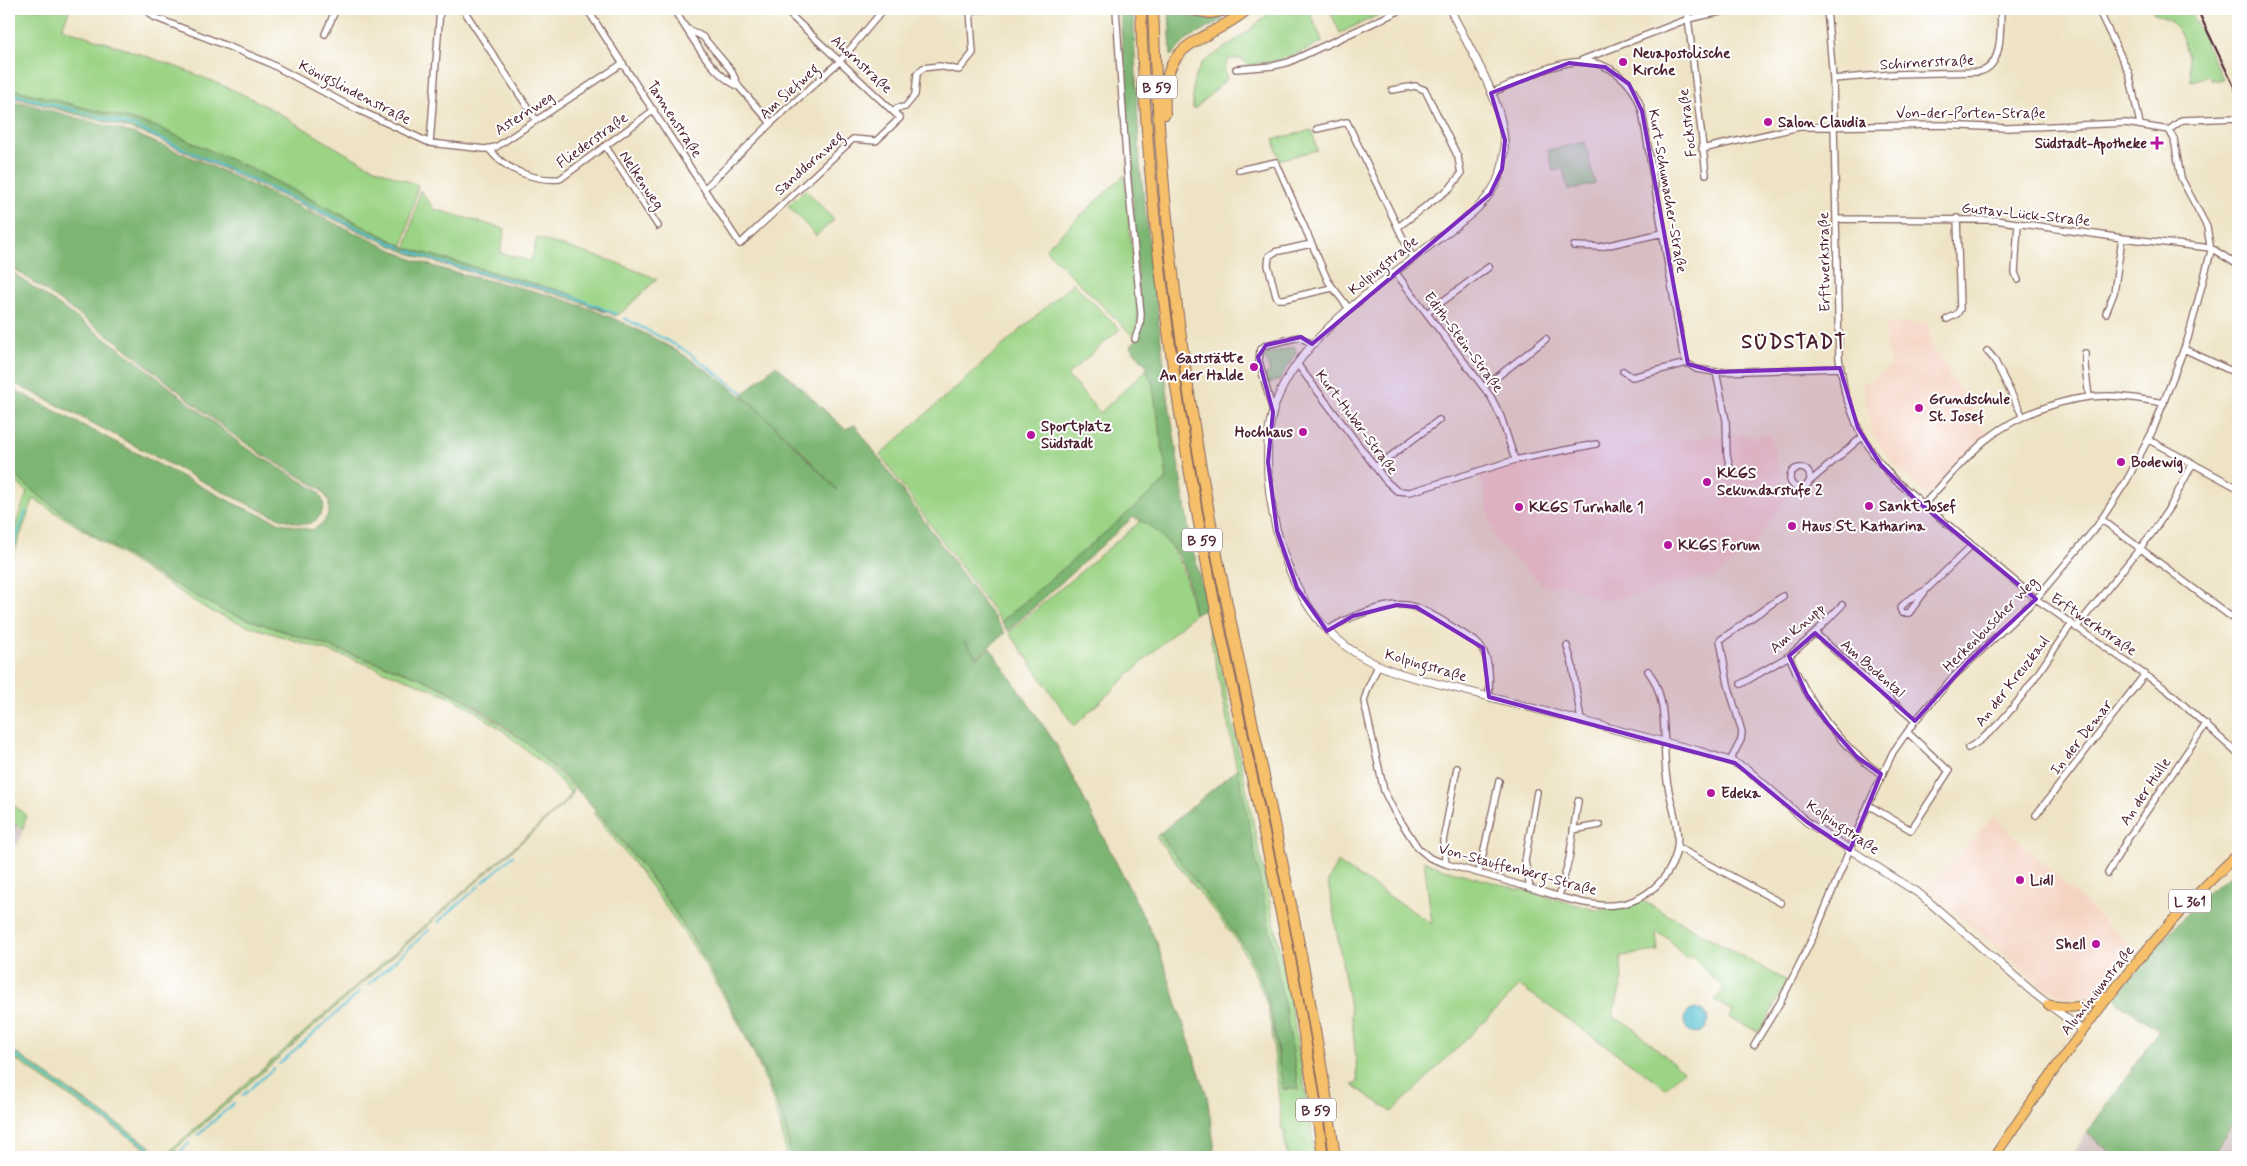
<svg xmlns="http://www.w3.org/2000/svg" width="2247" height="1166" font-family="Mynerve,sans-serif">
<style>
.built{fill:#f5d3c2}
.industrial{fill:#d1c0bd}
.green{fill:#9cd486;stroke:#737a58}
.forest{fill:#7db673;stroke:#646a4f}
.water{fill:#55bfd1;stroke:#506f7e}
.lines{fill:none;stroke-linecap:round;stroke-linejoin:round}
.stream{stroke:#55bfd1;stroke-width:2}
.minor-casing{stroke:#836461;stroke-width:8}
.tertiary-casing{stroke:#836461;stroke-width:9}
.primary-casing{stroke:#836461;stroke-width:11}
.motorway-casing{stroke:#836461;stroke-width:12}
.minor{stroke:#fff;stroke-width:5.5}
.tertiary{stroke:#fff;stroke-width:7}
.primary{stroke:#f6c06b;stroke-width:9}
.motorway{stroke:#f6c06b;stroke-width:10}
.rail{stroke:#4a1f2b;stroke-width:2}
.marked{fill:#7b2cbf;fill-opacity:0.2;stroke:#7b2cbf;stroke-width:4;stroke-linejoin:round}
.poi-dot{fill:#b5179e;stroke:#fff;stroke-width:2}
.labels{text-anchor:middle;stroke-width:4;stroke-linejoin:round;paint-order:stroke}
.shield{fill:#fff;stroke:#80626b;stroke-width:1}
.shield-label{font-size:14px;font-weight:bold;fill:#4a1f2b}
.poi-label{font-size:15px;font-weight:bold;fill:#4a1f2b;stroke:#fff;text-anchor:start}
.street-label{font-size:15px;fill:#4a1f2b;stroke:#fff}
.district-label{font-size:20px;font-weight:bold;letter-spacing:1px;fill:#4a1f2b;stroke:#fff}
</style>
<rect width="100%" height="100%" fill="#fff"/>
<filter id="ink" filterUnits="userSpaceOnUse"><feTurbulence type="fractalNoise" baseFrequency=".02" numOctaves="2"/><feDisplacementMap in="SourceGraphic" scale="10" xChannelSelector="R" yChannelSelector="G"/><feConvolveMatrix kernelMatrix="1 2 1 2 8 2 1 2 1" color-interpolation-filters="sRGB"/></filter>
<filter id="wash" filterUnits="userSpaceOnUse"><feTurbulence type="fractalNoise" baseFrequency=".0096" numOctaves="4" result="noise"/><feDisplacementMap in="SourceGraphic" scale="20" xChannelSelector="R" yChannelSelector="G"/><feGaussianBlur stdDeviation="1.12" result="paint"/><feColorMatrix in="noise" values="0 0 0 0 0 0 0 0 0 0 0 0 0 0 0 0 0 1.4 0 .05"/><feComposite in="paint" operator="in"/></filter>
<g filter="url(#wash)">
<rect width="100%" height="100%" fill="#eee3c4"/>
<path class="built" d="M1928 323 1931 344 1987 435 1927 495 1894 465 1882 448 1872 431 1862 383 1868 382 1891 366 1886 349 1885 324Z
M1718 435H1770L1787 497 1751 549 1709 582 1707 576 1684 584 1651 590 1643 594 1602 600 1564 584 1544 587 1495 540 1479 472 1517 462Z
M1994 817 2131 947 2090 995 2064 998 2042 986 1927 888Z"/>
<path class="industrial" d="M9 821 23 829 19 842 9 854Z
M2238 1116V1157H2211Z
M2087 1133 2117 1157H2069Z"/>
<path class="green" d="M9 9H70L62 28C122 48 183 67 240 93 277 110 310 133 345 153 368 166 393 176 418 185L403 246 254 170 155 126 9 88Z
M1274 9H1308L1323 42C1299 53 1276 63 1249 65L1241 59H1229L1224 68 1227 79 1196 108 1193 109V83L1201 64 1246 33Z
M1329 9H1328H1391L1340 33Z
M2152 9H2190L2223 80H2211L2210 76 2191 81C2189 54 2183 20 2154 13Z
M1312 130 1317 150 1279 160 1274 139Z
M1585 142 1595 184 1568 190 1563 169 1553 171 1548 150Z
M1124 175 1138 309V322L1133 336 1045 249Z
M805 189 834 220 816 236 788 206Z
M420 190 434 209 505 229 500 253 531 261 537 238 612 261 657 279 621 313 615 316 571 294 406 248Z
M1073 283 1120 329 1067 375 1100 413 1146 370 1152 381 1167 476 1164 482 1001 622 880 455Z
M1295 347 1296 353 1279 380 1268 383 1265 374 1270 372 1266 358 1262 359 1261 353 1263 350 1266 349 1268 354Z
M9 470 34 492 84 528 168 581 226 612 418 677 464 699 531 746 573 788 569 800 170 1154 158 1157 9 1055V1048L164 1156 537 827 568 799 570 792 549 769 502 730 473 710 447 695 350 658 246 625 210 611 36 500H33L9 567V544L27 492 9 476Z
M1142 520C1181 548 1184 570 1194 614L1074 726 1009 632Z
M1209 609 1291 1004 1316 1157H1287L1284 1130H1282L1272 1031 1267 1004 1256 976 1239 943 1156 837 1159 834 1246 948 1255 963 1269 1000 1283 1089H1299L1289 1029 1205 610Z
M9 802 26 814 23 829 9 821Z
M595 811C657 879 708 957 749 1040 767 1077 786 1116 790 1157H786C781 1113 763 1072 743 1032 702 952 650 882 593 813Z
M1424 860 1440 868 1596 910C1613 910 1626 908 1643 901L1787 981 1761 1031H1757L1730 1018 1733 1011 1715 1001 1724 989 1690 955 1685 958 1669 939 1656 932 1658 951 1621 956 1622 983 1612 1017 1628 1024 1683 1071 1666 1088 1520 986 1392 1112 1352 1085 1358 1083 1352 1019 1328 882 1337 862 1432 924Z"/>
<path class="forest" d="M1120 9H1133L1140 166 1167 391 1190 538 1208 609 1194 614C1191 598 1189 580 1183 565 1175 546 1152 524 1133 517L1008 631 1001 622 1164 482 1167 477 1152 381 1146 370 1148 367 1130 347 1136 340 1141 325Z
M1169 9H1176L1194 18 1224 19 1187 39 1171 56Z
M9 88 155 126 254 170 406 248 571 294 605 312C542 284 472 277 408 253L151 136 127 128 9 96Z
M9 99 135 134 200 161 414 260C464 278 517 284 568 301 627 321 684 351 734 390 771 419 804 456 837 490L800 450 742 395 776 365 845 429 855 425 1005 633 977 657 964 641 977 658 990 648 1056 744 1157 943 1207 1096 1216 1157H790C786 1114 766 1074 747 1036 688 915 583 768 464 699 429 679 388 666 349 653 308 639 267 626 226 612L168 581 84 528 34 492 9 470V387L237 505 281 523 312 530 323 523 329 513V501L321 489 263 455 228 431 119 343 9 265Z
M9 270 133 358 243 446 318 491 324 503C323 513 317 523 306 524 285 524 240 500 221 491 150 455 81 415 9 381Z
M1238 768 1289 1029 1299 1089H1283C1275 1037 1273 995 1246 948L1159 834Z
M2238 868V1116L2211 1157H2117L2087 1133 2159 1030 2119 1003 2116 997C2144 962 2172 929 2202 897 2213 886 2229 880 2238 868Z"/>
<path class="water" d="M1684 1021a12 12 0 1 1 24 0a12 12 0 1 1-24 0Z"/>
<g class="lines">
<path class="stream" d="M9 93 133 126 402 248
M407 250 439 262 572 296 616 314
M624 318 683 349 743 393
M9 558 26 511
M483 882 513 856
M438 922 479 886
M368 985 429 930
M9 1051 156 1153
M279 1064 360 992
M242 1096 274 1068
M198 1135 234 1103
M181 1151 189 1143
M174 1157 176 1155"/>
</g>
</g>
<g filter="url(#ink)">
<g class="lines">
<defs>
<path id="minor" d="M125 9H130
M146 9 154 17 267 62 350 106 430 143 485 149 496 147 623 63
M463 9 536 120
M587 9 740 244 853 139 876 141 900 118 784 9
M673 9C693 36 707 71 739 87
M1116 9 1127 172 1141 314 1140 325 1135 339
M1687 9 1706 174
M1827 9 1833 79 1839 358 1845 394 1858 428 1875 457 1894 479 2036 599 2167 690 2238 754
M2098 9 2129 73 2140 124
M688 29 703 37 731 70 739 87 771 123
M325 34 336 9
M1582 60 1688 19 1734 9
M1236 69 1273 66 1289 62 1403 9
M1833 79 1893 74 1978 72C2004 68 2000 29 2001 9
M1392 90 1415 86 1425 90 1458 157 1461 174 1450 188 1398 227
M1491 93C1517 82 1546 65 1574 62 1607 58 1634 81 1642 111L1683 354 1687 363
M894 112 897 108 905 107 915 95 917 74 923 68 939 66 959 70 973 53 970 10 990 9
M1317 129 1347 122 1413 259
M2169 130 2182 120 2238 118
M430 143 440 9
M606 147 658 226
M489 149C505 170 534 181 560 179L654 110
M1702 149 1799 127 1941 125 2007 128 2126 123 2169 130
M1239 170 1276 162 1328 281 1350 310
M705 188 771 123 840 61 884 9
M1836 219 1995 220 2122 238 2211 248 2238 265
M2018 224 2015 273 2018 280
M1311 244 1275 252 1269 256 1268 265 1276 296 1279 299H1284L1332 288
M1574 246 1600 247 1663 233
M1395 272 1491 397 1501 417 1515 460
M1427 313 1489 267
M2106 313 2114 293 2122 238
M1947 319 1957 314 1960 309 1957 218
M2184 349 2238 374
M1987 351 1994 359 2023 417
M2085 353V366L2089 397
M1297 364 1386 481 1397 491 1410 492 1515 460 1596 444
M1623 371 1632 377 1687 363 1696 369 1716 372 1840 368
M1716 372 1726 420 1727 455 1732 475
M1484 387 1546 339
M1273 412 1259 361 1260 349 1266 345 1299 337 1313 344
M2149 440 2238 488
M1376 467 1439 420
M1790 478a10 10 0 1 1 20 0a10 10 0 1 1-20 0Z
M1808 483 1862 437
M1923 505C1944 483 1964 458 1987 439 2019 414 2063 397 2104 396 2124 395 2144 400 2164 403
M2101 519 2238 622
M1926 590 1909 613H1902L1900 608 1908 600 1926 590 1971 546
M2076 628 2153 532 2171 505 2193 463
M1327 631C1344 618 1390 600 1411 606 1429 610 1458 631 1475 641 1491 654 1490 678 1489 697
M1815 633 1915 721
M1567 646 1572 663 1581 721
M1789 656C1809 704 1838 745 1881 774
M1378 666 1368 688 1364 701 1384 791 1394 811 1418 848 1430 858 1446 864C1475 872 1504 880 1533 889 1559 896 1587 907 1614 905 1644 903 1672 878 1677 848 1680 825 1670 802 1667 780 1661 745 1671 701 1648 671
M1741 684 1789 656 1815 633 1842 605
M1968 748C2008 727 2044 662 2071 625
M1730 761 1741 740 1742 732 1728 684 1720 640 1783 596
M1868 805 1911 830 1949 771 1907 732
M2036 815 2145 674
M1573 830 1600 825
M1677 847 1781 903
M1446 864 1443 841 1457 768
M1479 873 1499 781
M2108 873 2127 840 2206 724
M1530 888 1525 861 1537 792
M1559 896 1569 859 1578 801
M1754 1045 1781 1001 1815 933 1868 805 1893 752 1915 721 1954 676 2036 599 2097 526 2127 480 2153 430 2188 338 2211 251 2207 227 2181 178 2174 139 2169 130"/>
<path id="tertiary" d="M1450 9C1472 56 1519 121 1500 174 1489 206 1458 224 1433 243 1380 284 1297 339 1275 405 1267 428 1267 452 1268 476 1270 503 1275 529 1284 555 1306 620 1345 659 1412 677L1699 751 1730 761 1747 769 1807 822 1921 895 2035 994 2082 1030"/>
<path id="primary" d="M2048 1005C2070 1009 2086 1008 2106 996
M1994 1157C2067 1049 2142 943 2238 854"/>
<path id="motorway" d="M1141 9C1146 210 1175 409 1215 606 1253 789 1299 972 1323 1157
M1153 9C1159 194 1182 378 1218 560 1258 759 1308 956 1335 1157
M1189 9 1210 13 1232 9
M1165 114C1160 37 1201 47 1248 9"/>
</defs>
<use href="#minor" class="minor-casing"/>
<use href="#tertiary" class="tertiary-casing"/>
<use href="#primary" class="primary-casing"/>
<use href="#motorway" class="motorway-casing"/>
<use href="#minor" class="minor"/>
<use href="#tertiary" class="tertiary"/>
<use href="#primary" class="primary"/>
<use href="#motorway" class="motorway"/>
<path class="rail" d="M2197 9 2238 95"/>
</g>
</g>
<path class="marked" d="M1569 63 1605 67 1629 84 1642 111 1688 364 1716 372 1840 368 1858 428 1881 465 1915 499 2036 599 1968 662 1915 721 1815 633 1789 656 1807 695 1828 724 1857 757 1881 774 1850 850 1807 822 1735 763 1489 697 1483 648 1416 607 1397 605 1353 616 1327 631 1297 588 1277 531 1268 462 1273 412 1258 357 1266 345 1301 337 1312 344 1490 194 1502 169 1505 140 1491 93Z"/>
<g class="poi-dot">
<circle cx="1623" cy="62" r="5"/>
<circle cx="1768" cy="122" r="5"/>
<path d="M2154.5 135.5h5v5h5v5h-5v5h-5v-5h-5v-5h5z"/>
<circle cx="1254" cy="367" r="5"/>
<circle cx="1919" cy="408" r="5"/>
<circle cx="1303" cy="432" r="5"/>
<circle cx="1031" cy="435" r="5"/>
<circle cx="2121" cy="462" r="5"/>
<circle cx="1707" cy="482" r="5"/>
<circle cx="1869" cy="506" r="5"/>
<circle cx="1519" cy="507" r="5"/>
<circle cx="1792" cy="526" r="5"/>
<circle cx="1668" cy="545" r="5"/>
<circle cx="1711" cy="793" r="5"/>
<circle cx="2020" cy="880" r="5"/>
<circle cx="2096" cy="944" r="5"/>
</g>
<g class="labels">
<g class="shield">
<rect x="1137" y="75.5" width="40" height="23" rx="4"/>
<rect x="1182" y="528.5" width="40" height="23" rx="4"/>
<rect x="2169" y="889.5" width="42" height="23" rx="4"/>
<rect x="1296" y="1098.5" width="40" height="23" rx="4"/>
</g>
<g class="shield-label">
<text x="1157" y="92">B 59</text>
<text x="1202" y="545">B 59</text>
<text x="2190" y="906">L 361</text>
<text x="1316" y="1115">B 59</text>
</g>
<g class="poi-label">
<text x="1633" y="58">Neuapostolische<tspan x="1633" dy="17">Kirche</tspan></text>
<text x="1778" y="127">Salon Claudia</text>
<text x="2147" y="148" text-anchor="end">Südstadt-Apotheke</text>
<text x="1244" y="363" text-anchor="end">Gaststätte<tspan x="1244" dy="17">An der Halde</tspan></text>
<text x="1929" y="404">Grundschule<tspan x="1929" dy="17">St. Josef</tspan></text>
<text x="1041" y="431">Sportplatz<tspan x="1041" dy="17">Südstadt</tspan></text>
<text x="1293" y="437" text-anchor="end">Hochhaus</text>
<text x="2131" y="467">Bodewig</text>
<text x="1717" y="478">KKGS<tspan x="1717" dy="17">Sekundarstufe 2</tspan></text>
<text x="1879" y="511">Sankt Josef</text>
<text x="1529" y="512">KKGS Turnhalle 1</text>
<text x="1802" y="531">Haus St. Katharina</text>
<text x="1678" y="550">KKGS Forum</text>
<text x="1721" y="798">Edeka</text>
<text x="2030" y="885">Lidl</text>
<text x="2086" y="949" text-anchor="end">Shell</text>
</g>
<g class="street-label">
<text transform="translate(1927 62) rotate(-3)" y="5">Schirnerstraße</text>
<text transform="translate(862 64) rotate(43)" y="5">Ahornstraße</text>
<text transform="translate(789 91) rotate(-42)" y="5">Am Siefweg</text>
<text transform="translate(355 92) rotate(27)" y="5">Königslindenstraße</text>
<text transform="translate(524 113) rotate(-33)" y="5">Asternweg</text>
<text x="1971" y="118">Von-der-Porten-Straße</text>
<text transform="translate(675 119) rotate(57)" y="5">Tannenstraße</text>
<text transform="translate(1687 123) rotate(-97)" y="5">Fockstraße</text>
<text transform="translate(592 140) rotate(-36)" y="5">Fliederstraße</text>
<text transform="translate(809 163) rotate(-42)" y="5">Sanddornweg</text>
<text transform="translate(642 180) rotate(56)" y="5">Nelkenweg</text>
<text transform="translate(1668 191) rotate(80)" y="5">Kurt-Schumacher-Straße</text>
<text transform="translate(2026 214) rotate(6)" y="5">Gustav-Lück-Straße</text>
<text transform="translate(1824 262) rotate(-91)" y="5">Erftwerkstraße</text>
<text transform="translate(1383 265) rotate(-39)" y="5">Kolpingstraße</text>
<text transform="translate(1464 342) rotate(53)" y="5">Edith-Stein-Straße</text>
<text transform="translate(1357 422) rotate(53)" y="5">Kurt-Huber-Straße</text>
<text transform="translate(1990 624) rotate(-45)" y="5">Herkenbuscher Weg</text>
<text transform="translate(2094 624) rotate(34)" y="5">Erftwerkstraße</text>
<text transform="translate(1797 628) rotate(-41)" y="5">Am Knupp</text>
<text transform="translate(1426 665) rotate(16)" y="5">Kolpingstraße</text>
<text transform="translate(1873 668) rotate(41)" y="5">Am Bodental</text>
<text transform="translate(2012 681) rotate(-52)" y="5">An der Kreuzkaul</text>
<text transform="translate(2081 737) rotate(-52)" y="5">In der Demar</text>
<text transform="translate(2145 791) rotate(-56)" y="5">An der Hülle</text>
<text transform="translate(1843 827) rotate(34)" y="5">Kolpingstraße</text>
<text transform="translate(1518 869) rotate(15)" y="5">Von-Stauffenberg-Straße</text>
<text transform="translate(2097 990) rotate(-52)" y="5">Aluminiumstraße</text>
</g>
<g class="district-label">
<text x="1794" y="348">SÜDSTADT</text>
</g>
</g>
<rect width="2247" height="1166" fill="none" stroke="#fff" stroke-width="30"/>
</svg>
